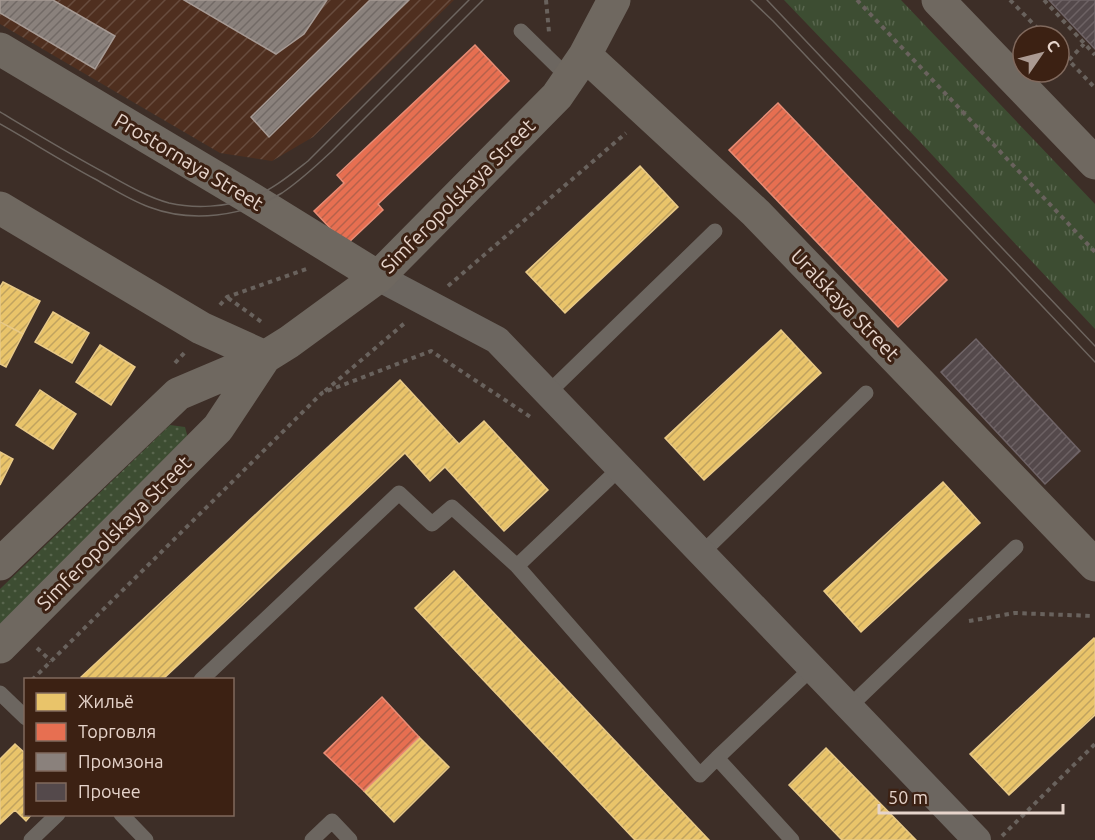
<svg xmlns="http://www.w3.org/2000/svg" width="1095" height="840" font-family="Ubuntu,sans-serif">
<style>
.industrial{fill:url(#industrial-furrows)}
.grass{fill:url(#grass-dots)}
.park{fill:url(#park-tufts)}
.homes{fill:url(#homes-hatch);stroke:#e8c987;stroke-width:1.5}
.shops{fill:url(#shops-hatch);stroke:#e78d76;stroke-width:1.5}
.industry{fill:url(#industry-hatch);stroke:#a69a94;stroke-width:1.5}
.building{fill:url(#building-hatch);stroke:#6f6467;stroke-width:1.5}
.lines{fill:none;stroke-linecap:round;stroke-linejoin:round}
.path{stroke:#69625d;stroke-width:4;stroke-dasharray:4.5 4.5;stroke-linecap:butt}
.lane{stroke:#6c6660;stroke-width:15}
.street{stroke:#6c6660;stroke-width:28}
.secondary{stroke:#6f6860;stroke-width:33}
.tram{stroke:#6d655f;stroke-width:1.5}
.labels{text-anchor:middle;stroke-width:6;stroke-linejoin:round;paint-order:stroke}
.street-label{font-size:20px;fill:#e6d4cb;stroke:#3c2113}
</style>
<defs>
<pattern id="industrial-furrows" width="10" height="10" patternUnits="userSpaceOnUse" patternTransform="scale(1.5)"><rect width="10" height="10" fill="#4f2f1f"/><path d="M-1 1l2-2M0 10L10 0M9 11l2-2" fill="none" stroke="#684c3e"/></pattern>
<pattern id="grass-dots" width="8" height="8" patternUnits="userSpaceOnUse" patternTransform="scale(1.5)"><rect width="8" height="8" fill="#3d4d32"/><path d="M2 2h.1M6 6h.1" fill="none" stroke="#59664e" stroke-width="1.8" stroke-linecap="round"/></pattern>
<pattern id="park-tufts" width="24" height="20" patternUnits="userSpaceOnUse" patternTransform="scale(1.5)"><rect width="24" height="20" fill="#3d4d32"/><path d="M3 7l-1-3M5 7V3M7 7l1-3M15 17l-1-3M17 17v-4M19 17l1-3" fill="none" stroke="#59664e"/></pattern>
<pattern id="homes-hatch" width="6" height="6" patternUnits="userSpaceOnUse" patternTransform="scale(1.5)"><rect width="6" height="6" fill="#e9c46a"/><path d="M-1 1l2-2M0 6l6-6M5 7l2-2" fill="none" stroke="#c0a35f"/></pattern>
<pattern id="shops-hatch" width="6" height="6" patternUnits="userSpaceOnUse" patternTransform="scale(1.5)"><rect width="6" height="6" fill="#e76f51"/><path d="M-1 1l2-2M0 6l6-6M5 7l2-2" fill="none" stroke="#b6614b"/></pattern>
<pattern id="industry-hatch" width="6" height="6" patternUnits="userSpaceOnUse" patternTransform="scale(1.5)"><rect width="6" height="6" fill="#8a817c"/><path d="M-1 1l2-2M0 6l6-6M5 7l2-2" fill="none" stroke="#726a66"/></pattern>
<pattern id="building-hatch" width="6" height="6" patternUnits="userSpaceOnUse" patternTransform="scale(1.5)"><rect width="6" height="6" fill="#54494b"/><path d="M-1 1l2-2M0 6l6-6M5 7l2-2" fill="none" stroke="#6d6264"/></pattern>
</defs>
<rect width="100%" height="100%" fill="#3d2e27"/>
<path class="industrial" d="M0 0H454L313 137 272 161 220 153 0 24Z"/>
<path class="grass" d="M170 425 185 427 189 442 0 624V589Z"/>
<path class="park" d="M784 0H901L1095 204V329L921 143Z"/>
<path class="homes" d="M640 166 678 207 565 313 526 272Z
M3 282 40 301 23 334 0 322V287Z
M53 312 89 333 72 363 35 342Z
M0 322 23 334 6 367 0 364Z
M781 330 821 373 704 480 665 438Z
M100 345 135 367 111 405 76 382Z
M400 380 459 444 484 421 548 490 504 531 445 467 430 481 405 453 162 680H83L81 677Z
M40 390 76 414 53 449 16 425Z
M0 452 13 459 0 485Z
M943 482 980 523 861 632 824 591Z
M454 571 709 840H635L415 608Z
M1094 638 1095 639V715L1009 795 970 754Z
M419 737 449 767 394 822 364 791Z
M15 744 26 754V814H32L26 821 15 810 0 824V759Z
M826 748 916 840H842L789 785Z"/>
<path class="shops" d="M475 45 509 81 378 204 383 210 346 245 314 211 344 183 337 175Z
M778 103 947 280 898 327 729 150Z
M382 697 419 737 364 791 324 753Z"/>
<path class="industry" d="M0 0H53L115 36 95 69 0 13Z
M184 0H327L304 34 276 54Z
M370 0H409L269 137 251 117Z"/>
<path class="building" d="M1049 0H1095V49Z
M976 339 1080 451 1045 484 941 372Z"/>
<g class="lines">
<path class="path" d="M546 0 549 32
M857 0 1095 252
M1010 0 1045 36
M1044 0 1095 55
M1059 50 1095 88
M1069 60 1084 44
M448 286 626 133
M228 298 263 323
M220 305 227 297 309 268
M175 363 186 351
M325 391 406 322
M969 621 1015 613 1093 616
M37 648 51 661
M32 680 322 393 431 351 532 418
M1002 836 1095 744"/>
<path class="lane" d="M521 31 569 78
M548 393 715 231
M702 553 866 393
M517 566 700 775 717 758
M201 680 399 493 432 524 452 507 517 566 620 468
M0 693 26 718
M849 707 1016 547
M121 814 146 840
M31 840 58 814
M312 840 332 821 350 840
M792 840 717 758 812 668"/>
<path class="street" d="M378 277 497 340 977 840"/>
<path class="secondary" d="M938 0 1095 163
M0 49 250 198 378 277
M585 55 756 213 1095 565
M0 208 201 328 265 357
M0 564 178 394 265 357 289 342 378 277 557 96 585 55 614 0
M0 647 218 428 265 357"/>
<path class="tram" d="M751 0 773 21 1095 362
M767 0 1095 346
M0 112C35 133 71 155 107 174 127 185 147 197 169 203 195 209 226 207 251 198 272 190 290 175 308 161L469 0
M0 124C32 142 63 162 95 179 113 189 130 200 149 207 191 223 243 217 282 193 300 181 316 166 331 152L483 0"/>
</g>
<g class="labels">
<g class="street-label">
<text transform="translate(189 162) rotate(31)" y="7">Prostornaya Street</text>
<text transform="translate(458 196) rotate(-45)" y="7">Simferopolskaya Street</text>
<text transform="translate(845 305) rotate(46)" y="7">Uralskaya Street</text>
<text transform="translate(114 533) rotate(-45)" y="7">Simferopolskaya Street</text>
</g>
</g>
<rect x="24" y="678" width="210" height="138" fill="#3c2113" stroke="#80695d" stroke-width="1.5"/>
<rect x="36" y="693" width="30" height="18" fill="#e9c46a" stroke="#80695d" stroke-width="1.5"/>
<text x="78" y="708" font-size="18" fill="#e6d4cb">Жильё</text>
<rect x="36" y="723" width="30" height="18" fill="#e76f51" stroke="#80695d" stroke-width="1.5"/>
<text x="78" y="738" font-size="18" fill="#e6d4cb">Торговля</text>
<rect x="36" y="753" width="30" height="18" fill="#8a817c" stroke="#80695d" stroke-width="1.5"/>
<text x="78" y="768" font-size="18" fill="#e6d4cb">Промзона</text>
<rect x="36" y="783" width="30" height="18" fill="#54494b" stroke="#80695d" stroke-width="1.5"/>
<text x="78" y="798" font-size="18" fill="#e6d4cb">Прочее</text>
<g transform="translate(1041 54) rotate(55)"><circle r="28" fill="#3c2113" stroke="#80695d" stroke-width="1.5"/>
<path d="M0-4.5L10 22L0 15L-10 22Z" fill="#ab9a92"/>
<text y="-9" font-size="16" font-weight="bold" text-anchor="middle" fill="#e6d4cb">С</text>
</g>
<path d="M879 804v9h184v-9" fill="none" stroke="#e6d4cb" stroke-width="3"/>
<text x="888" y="804" font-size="18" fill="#e6d4cb" stroke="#3c2113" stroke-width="4.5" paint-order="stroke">50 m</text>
</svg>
